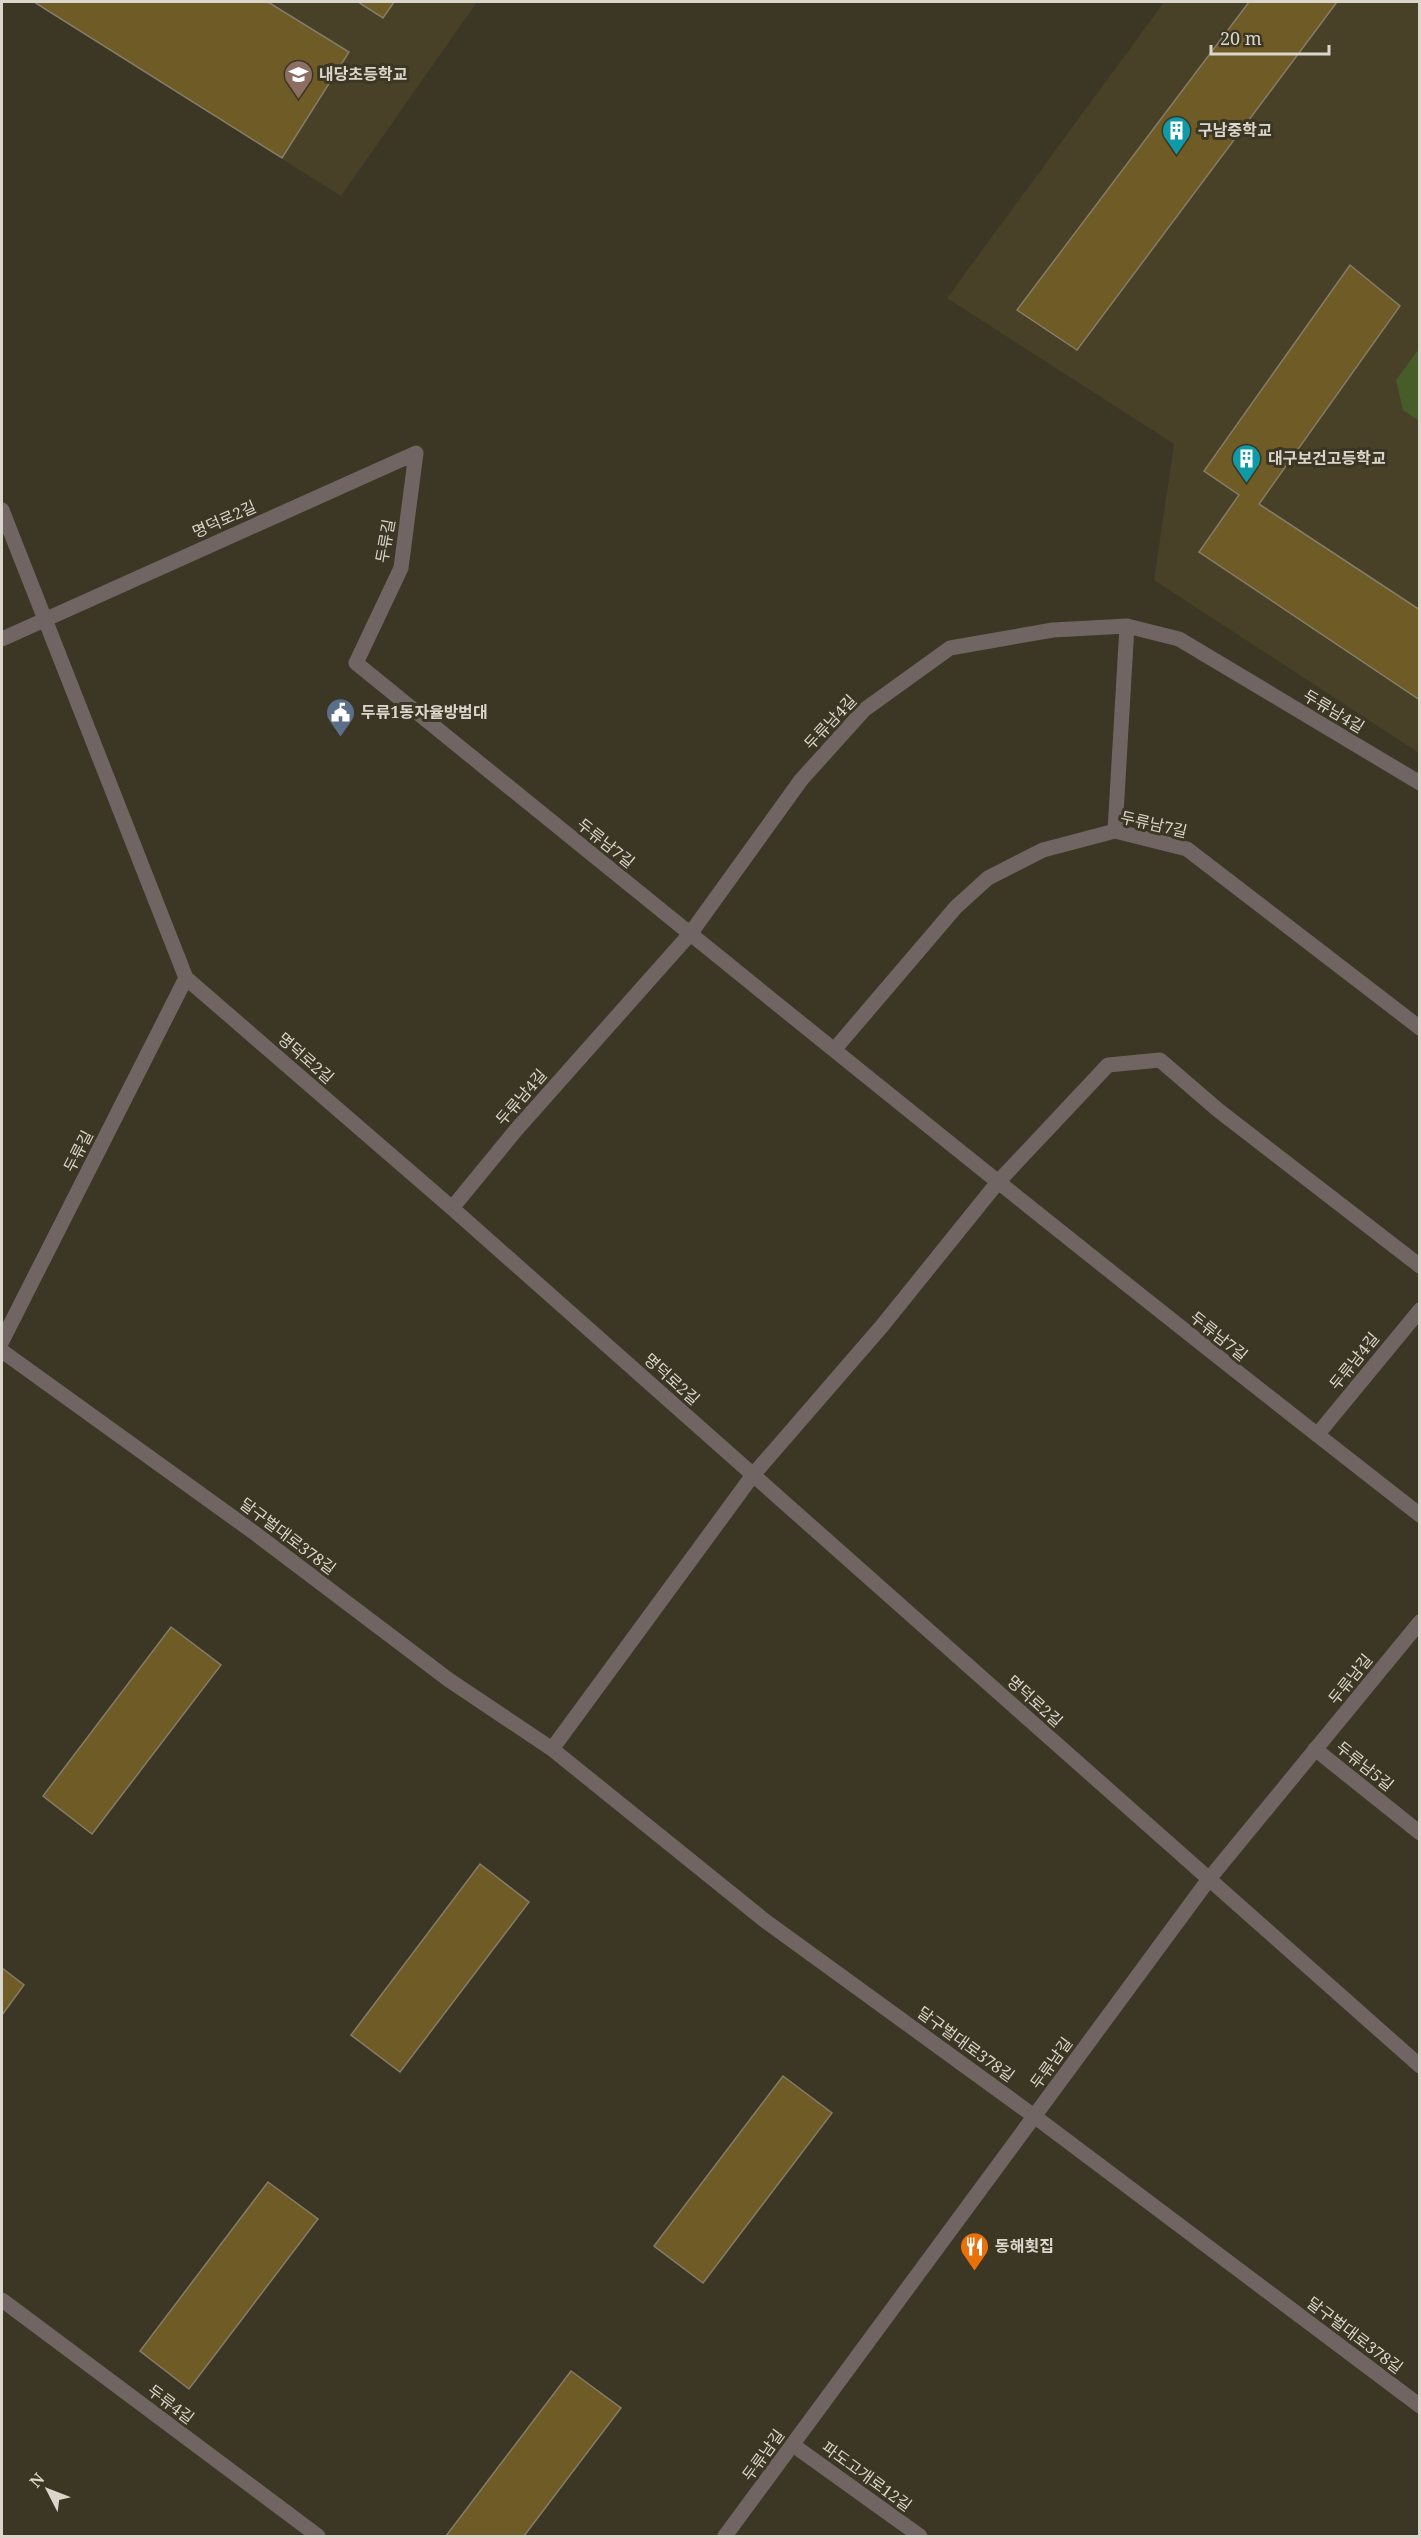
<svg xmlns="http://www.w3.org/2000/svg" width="1421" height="2538" font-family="'Noto Serif','Noto Sans KR',serif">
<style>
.built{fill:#484027}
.green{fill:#465d29}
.building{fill:#6e5b25;stroke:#847d69;stroke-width:1.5}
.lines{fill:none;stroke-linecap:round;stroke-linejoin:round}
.minor{stroke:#706563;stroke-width:15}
.tertiary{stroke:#706563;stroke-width:15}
.labels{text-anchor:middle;stroke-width:6;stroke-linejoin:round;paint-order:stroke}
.poi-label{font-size:16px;font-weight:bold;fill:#dad6cb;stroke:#3c3624;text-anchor:start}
.street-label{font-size:16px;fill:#dad6cb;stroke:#3c3624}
</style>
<rect width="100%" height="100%" fill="#3c3624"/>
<path class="built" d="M33 2H477L341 196Z
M1164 2H1419V753L1154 580 1174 444 947 298Z"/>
<path class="green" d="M1419 349V421L1403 410 1396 380Z"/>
<path class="building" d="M34 2H268L349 52 282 158Z
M358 2H394L383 18Z
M1249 2H1337L1077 350 1017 310Z
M1350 265 1400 306 1259 504 1420 610V700L1199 552 1239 495 1204 471Z
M171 1627 221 1665 92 1834 43 1796Z
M480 1864 529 1902 400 2072 351 2035Z
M2 1968 24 1985 2 2015Z
M783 2076 832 2113 703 2283 654 2246Z
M268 2182 318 2219 189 2389 140 2351Z
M571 2371 621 2408 524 2536H446Z"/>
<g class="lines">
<path class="minor" d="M416 453 401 568 356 663C709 949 1061 1236 1420 1515
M2 510 186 978 452 1208 1420 2066
M2 639 416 453
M1115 831 1127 626
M834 1050 956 907 988 878 1043 850 1115 831 1187 849 1420 1028
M452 1208 516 1130 690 934 801 780 864 710 950 648 1053 630 1127 626 1179 639 1420 783
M2 1341 186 978
M2 1351 256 1534 449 1680 552 1749 764 1920 1034 2116 1420 2406
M1317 1435 1420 1310
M552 1749 753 1475 882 1326 998 1182 1108 1065 1160 1060 1218 1110 1420 1266
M1315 1749 1420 1833
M2 2300 318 2536
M793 2445 920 2536"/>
<path class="tertiary" d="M725 2536 1209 1879 1420 1622"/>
</g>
<defs>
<symbol id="school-pin" viewBox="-11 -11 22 30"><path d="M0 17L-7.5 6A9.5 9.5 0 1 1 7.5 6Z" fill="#8d6e63" stroke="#3c3624"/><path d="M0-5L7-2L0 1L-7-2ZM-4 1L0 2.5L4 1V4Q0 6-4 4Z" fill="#fff"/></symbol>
<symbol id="building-pin" viewBox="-11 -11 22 30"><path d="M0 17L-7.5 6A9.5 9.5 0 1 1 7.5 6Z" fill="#0f9aa8" stroke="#3c3624"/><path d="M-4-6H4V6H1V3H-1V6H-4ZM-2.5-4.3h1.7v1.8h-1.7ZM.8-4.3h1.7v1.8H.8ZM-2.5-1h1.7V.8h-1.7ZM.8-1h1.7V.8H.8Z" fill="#fff"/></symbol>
<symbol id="civic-pin" viewBox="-11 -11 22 30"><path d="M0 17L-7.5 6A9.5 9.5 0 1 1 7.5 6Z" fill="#5c6f8a" stroke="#3c3624"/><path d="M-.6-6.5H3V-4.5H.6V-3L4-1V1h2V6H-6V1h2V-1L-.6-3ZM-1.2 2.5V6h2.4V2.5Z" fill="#fff"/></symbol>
<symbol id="restaurant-pin" viewBox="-11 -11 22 30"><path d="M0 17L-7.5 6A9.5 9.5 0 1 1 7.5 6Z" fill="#e8710a" stroke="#3c3624"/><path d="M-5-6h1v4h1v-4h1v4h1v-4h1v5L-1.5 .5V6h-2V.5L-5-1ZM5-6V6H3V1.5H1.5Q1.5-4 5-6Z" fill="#fff"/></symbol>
</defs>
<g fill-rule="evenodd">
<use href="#school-pin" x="282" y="58" width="33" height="45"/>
<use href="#building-pin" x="1160" y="114" width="33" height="45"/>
<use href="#building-pin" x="1230" y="442" width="33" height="45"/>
<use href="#civic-pin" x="324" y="696" width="33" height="45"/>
<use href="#restaurant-pin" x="958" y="2230" width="33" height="45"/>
</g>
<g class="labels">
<g class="poi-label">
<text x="319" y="80">내당초등학교</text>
<text x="1198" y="136">구남중학교</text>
<text x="1268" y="464">대구보건고등학교</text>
<text x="361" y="718">두류1동자율방범대</text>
<text x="995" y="2252">동해횟집</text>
</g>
<g class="street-label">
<text transform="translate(224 519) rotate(-24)" y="6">명덕로2길</text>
<text transform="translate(385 541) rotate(-80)" y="6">두류길</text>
<text transform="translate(1334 711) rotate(31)" y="6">두류남4길</text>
<text transform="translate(830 722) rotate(-47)" y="6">두류남4길</text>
<text transform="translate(1154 824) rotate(13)" y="6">두류남7길</text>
<text transform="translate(606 843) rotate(39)" y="6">두류남7길</text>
<text transform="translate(306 1058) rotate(41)" y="6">명덕로2길</text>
<text transform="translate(521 1097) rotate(-49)" y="6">두류남4길</text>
<text transform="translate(78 1151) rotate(-63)" y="6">두류길</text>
<text transform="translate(1219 1336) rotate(39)" y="6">두류남7길</text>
<text transform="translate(1354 1361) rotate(-51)" y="6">두류남4길</text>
<text transform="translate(672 1379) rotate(42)" y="6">명덕로2길</text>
<text transform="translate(288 1536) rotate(37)" y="6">달구벌대로378길</text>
<text transform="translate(1350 1679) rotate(-51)" y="6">두류남길</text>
<text transform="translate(1035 1701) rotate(42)" y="6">명덕로2길</text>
<text transform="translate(1365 1766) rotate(39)" y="6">두류남5길</text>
<text transform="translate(966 2044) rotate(36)" y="6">달구벌대로378길</text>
<text transform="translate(1051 2063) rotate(-54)" y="6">두류남길</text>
<text transform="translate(1355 2335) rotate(37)" y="6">달구벌대로378길</text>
<text transform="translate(171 2404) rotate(37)" y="6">두류4길</text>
<text transform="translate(763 2455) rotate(-54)" y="6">두류남길</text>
<text transform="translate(867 2476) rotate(36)" y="6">파도고개로12길</text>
</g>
</g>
<rect width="1421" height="2538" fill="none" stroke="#dad6cb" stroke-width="6"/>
<g transform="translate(48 2490) rotate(312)" stroke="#3c3624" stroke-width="4.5" paint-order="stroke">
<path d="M0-4.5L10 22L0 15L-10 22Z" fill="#dad6cb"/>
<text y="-9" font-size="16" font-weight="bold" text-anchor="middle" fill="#dad6cb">N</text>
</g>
<path d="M1211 45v9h118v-9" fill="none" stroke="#dad6cb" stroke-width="3"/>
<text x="1220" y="45" font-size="18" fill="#dad6cb" stroke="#3c3624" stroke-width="4.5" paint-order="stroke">20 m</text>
</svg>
